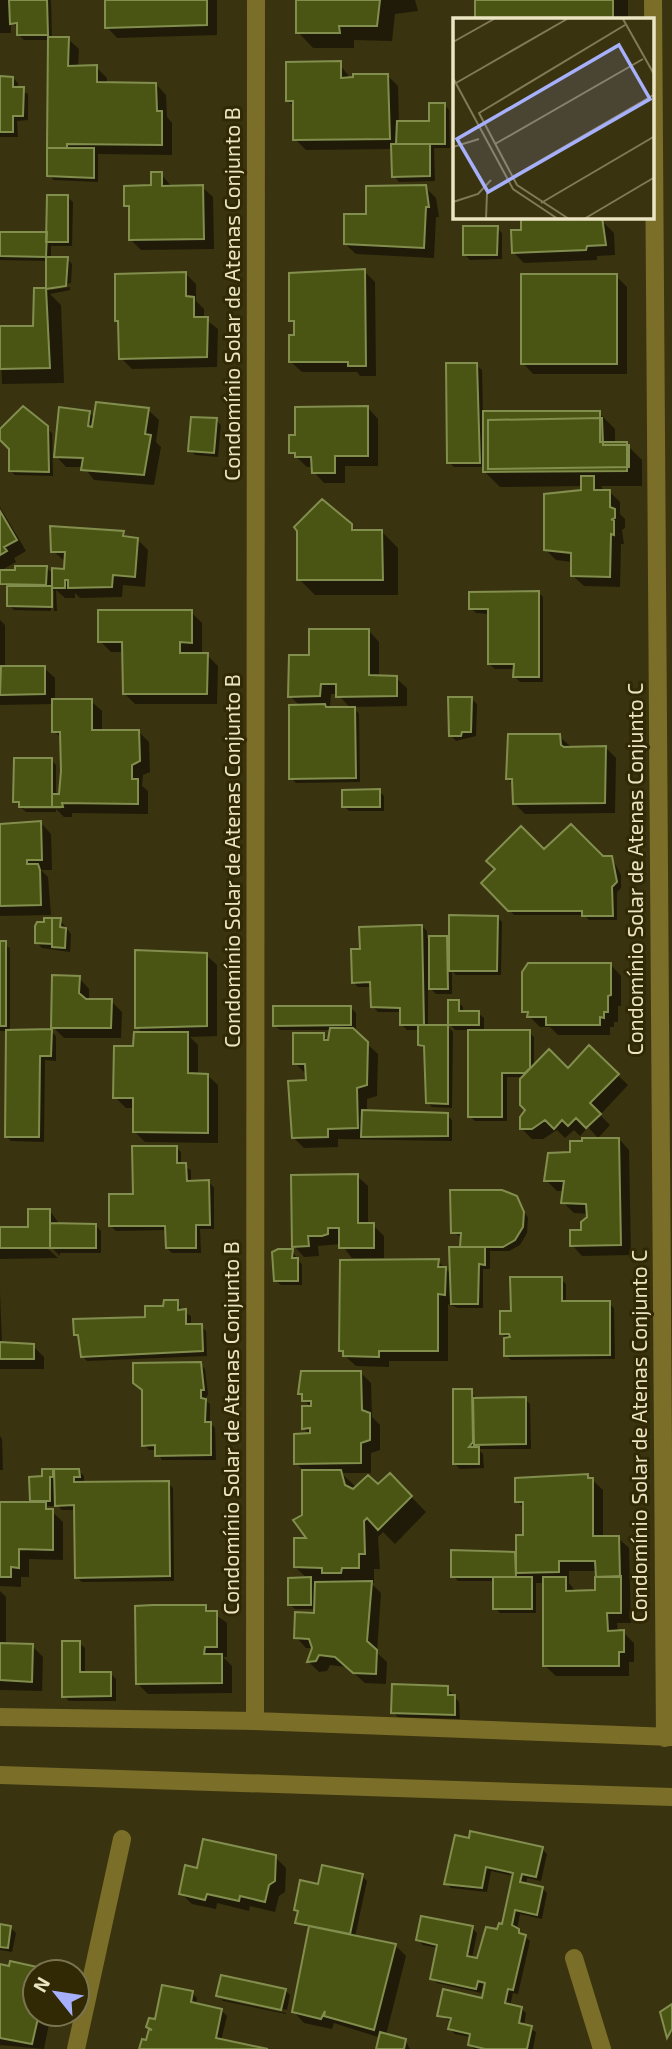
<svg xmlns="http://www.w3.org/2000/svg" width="672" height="2049" font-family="'Exo 2',sans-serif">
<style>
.shadow{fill:#0007;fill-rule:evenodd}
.building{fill:#4a5514;stroke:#828e4e;stroke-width:2}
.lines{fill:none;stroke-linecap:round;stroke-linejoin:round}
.minor{stroke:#7b6e29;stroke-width:18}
.tertiary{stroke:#7b6e29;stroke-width:18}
.labels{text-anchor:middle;stroke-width:6;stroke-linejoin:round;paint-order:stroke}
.street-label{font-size:21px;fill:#ece5c4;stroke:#302904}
.inset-road{fill:none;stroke:#817a57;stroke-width:2}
.view{fill:#a7b0fc;fill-opacity:0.15;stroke:#a7b0fc;stroke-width:3.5}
.inset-edge{fill:none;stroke:#ece5c4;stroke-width:3.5}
</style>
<rect width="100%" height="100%" fill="#3a330f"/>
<path class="shadow" d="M0 0H51L52 38 68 39 79 49 78 67H96L107 78V84H156L166 95 167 117 172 123V155L98 154V182L54 180 49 175 50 40H24L19 35V28L11 23V33H0Z
M106 0H217V35L117 38 107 27Z
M298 0H415L418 11 395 14 392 41 354 40V48H313L298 32Z
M477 0H628V19H477Z
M340 65 351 79 387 75 398 86 399 123H431L444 104 449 110 450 148H434L435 181 399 182 394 176 393 149 306 150 295 139V107L288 101Z
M0 78H13L18 83V89L28 94V120L17 121 18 137H0Z
M161 174 172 187H202L213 197 214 249 141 250 131 240 130 209 126 205 152 187Z
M425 187 436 198 439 217H436L434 258 356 254 345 244 368 216Z
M67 197 73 202 72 246H51V258L67 259 72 264 71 283 51 286V290L70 287V290L50 294 61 305 64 383 2 384 0 328 34 327V291L48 289V261L0 260V234H49Z
M523 217H609L600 219 614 233 615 255 597 256V260L524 263 513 252 523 232Z
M497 228 502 233V259L470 260 465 255Z
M365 272 375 282 376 376H360L357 372H302L291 362 296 337V326L291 321Z
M186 274 196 284V301L204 309V318L218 329 217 367 132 369 121 358 120 324 116 320Z
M616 276 627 287V374H533L523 363Z
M476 365 482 370 483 413H599L615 429V444H626L642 460V486H601L604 492H610L620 502V514L625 519V528L622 530 624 544H621L620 587 584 586 573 576V562L556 560 545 549 583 492V486L500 487 484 471V467H454L449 462Z
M368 408 378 419V466H345V483H324L314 472 313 467H307L291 452Z
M148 410 159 420 156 442 161 447 154 485 94 480 84 467H66L56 456 89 412 95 418Z
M216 420 221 425 218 457 195 455 190 450Z
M46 428 52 433 53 476 15 475 10 470 11 448 0 438V432Z
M0 507 26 551 14 558 16 562 0 571Z
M351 525 357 532H382L398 548V595H315L299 579Z
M123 533 129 538 137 539 148 550 145 587 123 585 122 597 80 598 75 593V598H65L56 590 57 611H54V591H50L51 611 14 610 9 605V588L0 583 46 567 54 575 65 571 66 562 53 551Z
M538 592 543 597V682H520L515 677V669H495L489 664 490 614 476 613 471 608Z
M191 612 202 623V655H207L218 666 217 704H135L124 693V652H111L100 641Z
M0 620 5 625V668H44L55 678V700L91 701 102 711V732H139L149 742 150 772 143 775 142 786 148 791V814L72 813V817H64L56 809V812H26L15 801 51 760 56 765V796H60L62 739 54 731V704L0 705ZM20 805 61 806V809H24Z
M369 631 379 642V677L396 678 407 688V706L353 707 359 714 360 782 296 783 291 778 301 707 290 696 311 657ZM331 694H338L350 708H330Z
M472 699 477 704 476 736 456 741 451 736Z
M559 736 571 747 606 748 616 758 615 813 525 814 514 803V785L508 779Z
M379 791 384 796V811H349L344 806Z
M41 823 51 834 52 870H41L48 877 51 915 0 916V825Z
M544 852 612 858 621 875V888L617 892V920H589L584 915H514L483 883Z
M497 917 502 922 501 975H456L452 971V994H436L428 986V1027H448L453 1032 452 1108 432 1107 427 1102 425 1050 419 1044 420 1030H407L402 1025V1012H378L373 1007 372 987H358L353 982 362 950 422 926 427 931V938H446L450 942Z
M60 920 71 934 70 952 42 948 37 943Z
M0 943 10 948V1032L51 1031 56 1036V1061L45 1060 44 1142 11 1141 6 1136 8 1031H0Z
M206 955 217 965V1036L190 1037 198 1045V1075H207L218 1085V1143L145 1142 135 1132V1108H126L115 1097 143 1034 137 1027Z
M611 965 621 976V1006H618V1022H614V1027H610V1035H558L550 1027H540L524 1011Z
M79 978 89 989V1001H111L122 1012 121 1038H64L53 1027Z
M458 1002 463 1007V1012L478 1013 484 1018V1032H529L534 1037V1067L568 1070 589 1048 628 1085 600 1115 610 1125 598 1138 588 1127 580 1136 574 1130 565 1138 557 1130 543 1139H532L521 1128 528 1110 521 1104 522 1077H507V1121H475L470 1116V1030H455L450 1024Z
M351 1008 356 1013V1030H352L378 1054 377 1096 367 1099V1112L447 1115 452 1120V1141L338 1139V1147L304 1148 293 1137 307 1082 306 1074 295 1063 323 1035 330 1042 331 1030H280L274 1025Z
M619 1139 629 1150 631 1255 582 1256 572 1245 583 1232 589 1214 574 1213 563 1202 564 1191H557L546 1180 572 1154Z
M176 1147 181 1152V1165L191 1170V1183L209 1182 214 1188V1229H200L201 1253H172L167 1248V1230L116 1231 111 1226Z
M357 1176 368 1186V1225H373L384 1236V1258H352L341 1244 318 1246 319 1256 304 1257 294 1246Z
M516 1197 528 1218 527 1233 520 1245 509 1251H490V1269H483V1308H458L448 1304V1361H389V1367L356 1366 345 1356 341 1350 438 1261 452 1275 462 1249V1238L453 1232Z
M50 1211 60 1225 96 1226 101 1231V1253H60V1256L51 1247H46L58 1258 0 1259V1229H30Z
M292 1251 302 1265V1285H281L275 1280Z
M561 1279 566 1284V1303H609L614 1308 615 1359 511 1360 506 1355 508 1339 502 1333 512 1312Z
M0 1292 2 1344 33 1346 44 1357V1369H0Z
M177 1301 182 1311 191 1316V1326H201L206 1331 207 1356 87 1361 82 1356 81 1340 76 1334 147 1319Z
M200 1364 205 1369 208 1394 205 1400 210 1404V1423L215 1428 216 1460H162L156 1450H149L144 1445Z
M361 1373 371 1383 372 1417 380 1425V1450L371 1453V1473H341L357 1488 378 1487 390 1475 426 1512 395 1544 383 1532 378 1537 380 1569H374V1583H371L381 1593 377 1653 387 1662 386 1684 365 1683 347 1667 330 1665 327 1671 319 1672 309 1662 314 1648H306L296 1637 316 1615V1609H295L290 1604 308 1579 295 1567 310 1540 304 1516V1471L296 1463 310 1435 303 1428 311 1408 300 1393Z
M471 1391 477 1400 525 1399 530 1404 531 1449H478L483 1454 484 1468 460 1469 455 1464Z
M0 1436 2 1439 3 1470H0Z
M44 1471H79L84 1476V1484L168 1483 173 1488 174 1581 82 1582 76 1577 75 1510H62L55 1503V1506H46L63 1522V1560L29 1559V1577H21V1587L0 1586V1504H35L31 1501 44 1478Z
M587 1475 603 1490V1538H618L629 1548 631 1623H617L618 1632H623L634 1643V1662H629V1676H556L545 1666V1583H536V1613H500L495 1608 494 1581H458L453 1576 515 1554 518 1557 525 1537 524 1508 517 1501ZM569 1571H597V1592H576L569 1583Z
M0 1591 6 1597V1645L32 1646 43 1657 42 1691 0 1690Z
M205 1607 227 1623V1657H223L232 1666V1693L148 1694 137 1683Z
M79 1643 85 1648V1674H111L116 1679V1701H69L64 1696Z
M447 1688 459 1702 460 1719 398 1717 393 1712Z
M456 1837 542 1849 547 1854 541 1881 527 1878 526 1885 542 1888 547 1893 542 1919 520 1914 517 1929 530 1941 518 1994 513 1993 510 2006 521 2008 526 2013 524 2026 536 2032 533 2049H474L470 2045 471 2037 455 2034 450 2029 452 2022 439 2015 483 2000 487 1981H484L481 1993 437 1983 432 1978 438 1948 423 1945 418 1940 472 1928 477 1933 472 1958 478 1960 503 1926 514 1876 491 1871 487 1892 451 1888 446 1883Z
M275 1857 286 1868 285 1892 279 1896 275 1912 250 1906 249 1911 217 1903 216 1909 192 1904 181 1893 198 1870Z
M362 1876 367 1881 355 1937 395 1945 406 1956 386 2035 405 2040 410 2049H378L381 2038 334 2023 332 2029 304 2023 294 2012 310 1929 297 1922 299 1913 296 1910 320 1886Z
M0 1926 11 1928 16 1933 12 1952 0 1950Z
M0 1964 44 1972H35V2014H45L50 2019 44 2049 0 2045Z
M285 1990 290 1995 287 2010 221 1996V1999L218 1996Z
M192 1993 197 1998 196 2005 221 2010 227 2016 221 2041 260 2049H141Z
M221 1999 286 2013V2014L223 2001Z"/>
<path class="building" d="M9 0H47L48 35H17V23L10 24Z
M105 0H207V25L105 28Z
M296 0H380L377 26H339L340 33H296Z
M475 0H613V19H475Z
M48 37H69L68 66 97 65V82L156 83 157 111H162V145L67 144V148H47Z
M341 61V78L353 77V74H388L390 139 293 140V101H286V62Z
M0 76 13 77V87H24L23 116H13V132H0Z
M429 103H445V144H396L397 121H429Z
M391 144H430V176L392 177Z
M47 148H94V178L47 176Z
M151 172H162V186L203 185 204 239 129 240V206H124V186L151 185Z
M426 185 429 207H426L424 248 344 244V214H366V186Z
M47 195H68V242H46Z
M521 217H602L606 245 587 246 586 250 512 253 511 230H521Z
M463 226H498L497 255H463Z
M0 232H47L46 257 0 256Z
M46 257H68L66 286 46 289Z
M365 269 366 366H348V362H289V335H294V321H289V273Z
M186 272V296L194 297V317H208L207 357 119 359 118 321H115V274Z
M521 274H617V364H521Z
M34 288H46L50 368 0 369V326H33Z
M446 363H477L480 463H447Z
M96 402 149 408 145 434 151 435 144 475 81 470 83 458 54 457 59 407 90 411 88 426 92 427Z
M23 406 48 426 49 472 9 471V449L0 440V429Z
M368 406V456H335V473H312L311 457H295V453H289V435H295V407Z
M483 411H600V442H627V471L483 472Z
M191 417 217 418 214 453 188 451Z
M602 418 603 445H629V467L488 469V420Z
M581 476H594V490H610V507L615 509V518L611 520 614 519V535L611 534 610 577 571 576V553L544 550V494L581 490Z
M322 499 352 524V530H382L383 580H297V531L294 527Z
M0 511 17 540 4 547 7 551 0 555Z
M50 526 124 531 123 536 138 538 135 577 113 575 112 587 68 588V580H65V588H52V568L64 569 65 552H51Z
M15 566H47L46 585 0 584V570H15Z
M7 586H52V607L7 606Z
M539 591V677H513L514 664H488V609H469V592Z
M98 610H192V643L180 642V653H208L207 694H123L122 642H98Z
M309 629H369V675L397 676V696L336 697V684H321L320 696 288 697 289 655H309Z
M1 666H45V694L0 695Z
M448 697H472L471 732H462L461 736H449Z
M52 699H92V730H139L140 761 132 765V779H138V804L62 803 63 807H52V794H59L61 771 60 732H52Z
M325 704 326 707H355L356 778 289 779V705Z
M508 734H560L561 745 564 747 606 746 605 803 513 804 512 779H506Z
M14 758H52V807H19V802H13Z
M380 789V807H342V790Z
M41 821 42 860H27V864H38L40 870 41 905 0 906V824Z
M571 824 603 856H612L617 882 612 887 613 916H582V911H508L481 883 495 869 486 861 521 826 544 849Z
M449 915 498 916 497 971H449Z
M44 918H52V944L35 943V926L37 922H44Z
M52 918H61L60 927 66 928 65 948 52 947Z
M419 925H422L424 1025H400V1008L371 1007 370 982 352 983 351 949H360L359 927Z
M429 936H447L448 989H429Z
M0 941H6V1026H0Z
M135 950 207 953V1026L135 1028Z
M528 963H611V995L608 996V1012H604V1018L600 1017V1025H546V1017H527L528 1012H522V972Z
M52 975 80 976 79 993 86 999H112L111 1028H51Z
M448 1000H459V1011H479V1025H448Z
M273 1006H351V1025L273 1026Z
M418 1025H448V1104L426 1103 424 1046 418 1045Z
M330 1028H353L368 1042 367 1085 357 1088 358 1128 328 1129V1137L292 1138 288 1081 306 1080 305 1064H293V1033H324V1040H328Z
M52 1029 51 1056H40L39 1137H5L6 1030Z
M468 1030H530V1068L525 1073H502V1117H468Z
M134 1032H188V1073L208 1074V1133L133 1132V1098H113L114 1046H133Z
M589 1045 619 1074 590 1103 601 1114 586 1128 576 1118 568 1126 562 1120 554 1129 545 1120 532 1129H520V1117L525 1110 520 1105V1079L549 1049 568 1068Z
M362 1110 448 1113V1136L361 1137Z
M582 1138H619L621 1245 570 1246V1230H581V1222L587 1217 586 1204 561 1203 564 1181H544L548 1153 570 1152V1141H582Z
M132 1146H177V1163H186L187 1181 209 1180 210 1225H196V1248H166L165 1226H109V1194H133Z
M358 1174V1223H374V1248H339V1228H328V1234L322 1236H308L309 1246 292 1247 291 1175Z
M450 1190H502L517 1196 524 1212 523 1227 515 1240 503 1247H460L461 1233H451Z
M28 1209H50V1248H0V1227H28Z
M50 1223 96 1224V1248H50Z
M449 1247H485V1265L479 1264 478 1304H451Z
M278 1249H293L292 1258H298V1281H274L272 1252Z
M439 1259 438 1267H446L445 1295 438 1294V1351H379V1357L343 1356V1351H339L340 1260Z
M510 1277H562V1301H610V1355L504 1356V1338L510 1337 509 1334H500V1311H511Z
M164 1300H178V1310L186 1309V1324H202L203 1351 81 1357 78 1335H74L73 1319 145 1317V1306H163Z
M0 1342 34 1344V1359H0Z
M201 1362 204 1390H201V1398L206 1399 205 1422H211V1455L155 1456V1445L142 1446V1390L133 1383V1363Z
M301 1371H361L362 1410 370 1413V1440L361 1443V1463L294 1464V1434L310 1433V1428L302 1429V1406H311V1401H302V1394H298Z
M453 1389H472L473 1442 469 1447H479V1464H453Z
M526 1397V1444L474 1445 473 1398Z
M42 1469H53V1477H50V1501H30L29 1477 42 1476Z
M54 1469H79L80 1477H74V1482L169 1481 170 1576 75 1578 74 1505 55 1506Z
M302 1470H341L345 1485 353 1489 368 1475 378 1484 390 1473 412 1496 378 1530 367 1518 364 1521 365 1554H359V1568H342L341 1573H322V1568L294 1567V1538H306L293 1520 302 1515Z
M588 1474V1478H593V1536H619L620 1577H596L595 1561H559V1572L516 1573V1535H523V1502H515V1478Z
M0 1502H46V1509H53V1550L19 1549V1568L11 1567V1577H0Z
M451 1550 515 1552 516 1577H451Z
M621 1576V1613H607L608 1631 624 1630V1652H619V1666H543V1577H566V1591L595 1590V1577Z
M311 1577V1605H288V1578Z
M493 1577H532V1609H493Z
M372 1581 367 1641 377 1650 376 1674 353 1673 335 1657 319 1655 316 1661 307 1662 312 1648 309 1639 294 1638 295 1612 314 1613 315 1582Z
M153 1605H206V1611H217V1647H205L204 1654H222V1683L136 1684 135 1606Z
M62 1641H80V1672H111V1696L62 1697Z
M0 1643 33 1644 32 1682 0 1680Z
M392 1684 448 1686V1695H455V1715L391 1713Z
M470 1831 543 1847 536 1877 522 1874 520 1882 543 1887 537 1915 515 1910 512 1925 519 1929V1933L526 1935 513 1990 508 1989 505 2003 522 2007 519 2023 532 2026 527 2049H485L468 2045 470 2034 448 2029 451 2018 437 2016 443 1989 482 1998 485 1983 478 1981 476 1989 430 1979 437 1945 416 1940 421 1916 473 1926 467 1956 477 1958 486 1927 497 1929 499 1923 502 1924 513 1873 486 1867 482 1888 444 1884 455 1835 469 1838Z
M203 1839 276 1855 275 1881 269 1885 265 1902 240 1896 239 1901 207 1894 205 1900 179 1894 185 1865 197 1868Z
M322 1865 363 1874 350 1934 295 1923 298 1911 294 1910 300 1880 318 1884Z
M0 1924 11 1926 8 1948 0 1947Z
M309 1926 396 1944 374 2030 324 2016 325 2011 321 2019 292 2012Z
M10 1961 42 1968V1972H35V2014H39L32 2044 0 2038V1964L9 1966Z
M221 1975 286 1989 281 2010 216 1996Z
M162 1985 193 1991 191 2002 222 2009 216 2038 268 2049H139L142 2039 146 2040 149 2029 152 2030 146 2027 149 2018 155 2019Z
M672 2004V2029L667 2038 660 2012Z
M380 2032 406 2039 404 2049H376Z"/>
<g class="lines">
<path class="minor" d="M653 0 665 1738
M0 1717 255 1721 672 1737
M255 1721 256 0
M574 1958 602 2049
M76 2049 122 1839"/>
<path class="tertiary" d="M0 1775 672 1797"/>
</g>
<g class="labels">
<g class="street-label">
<text transform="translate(233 294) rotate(-90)" y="7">Condomínio Solar de Atenas Conjunto B</text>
<text transform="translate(233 861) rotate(-90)" y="7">Condomínio Solar de Atenas Conjunto B</text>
<text transform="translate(636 869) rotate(-90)" y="7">Condomínio Solar de Atenas Conjunto C</text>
<text transform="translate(232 1428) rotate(-90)" y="7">Condomínio Solar de Atenas Conjunto B</text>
<text transform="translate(640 1436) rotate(-90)" y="7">Condomínio Solar de Atenas Conjunto C</text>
</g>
</g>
<g transform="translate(453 18)">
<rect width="201" height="201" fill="#3a330f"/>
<path class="inset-road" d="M170 1 202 58M0 24 41 1M0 60 60 171 105 201M3 65 114 1M42 126 190 41M0 129 26 121M59 159 202 76M0 184 25 176 38 162M88 185 202 118M33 201 34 175M116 201 64 167 26 95 172 7M131 201 202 159"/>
<path class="view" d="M166 27 197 81 35 174 4 121Z"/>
<rect width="201" height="201" class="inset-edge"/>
</g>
<g transform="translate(56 1993) rotate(300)"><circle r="33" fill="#302904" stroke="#7b7451" stroke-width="2"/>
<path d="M0-5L12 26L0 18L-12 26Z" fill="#a7b0fc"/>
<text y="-10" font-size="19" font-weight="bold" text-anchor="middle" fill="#ece5c4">N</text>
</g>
</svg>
